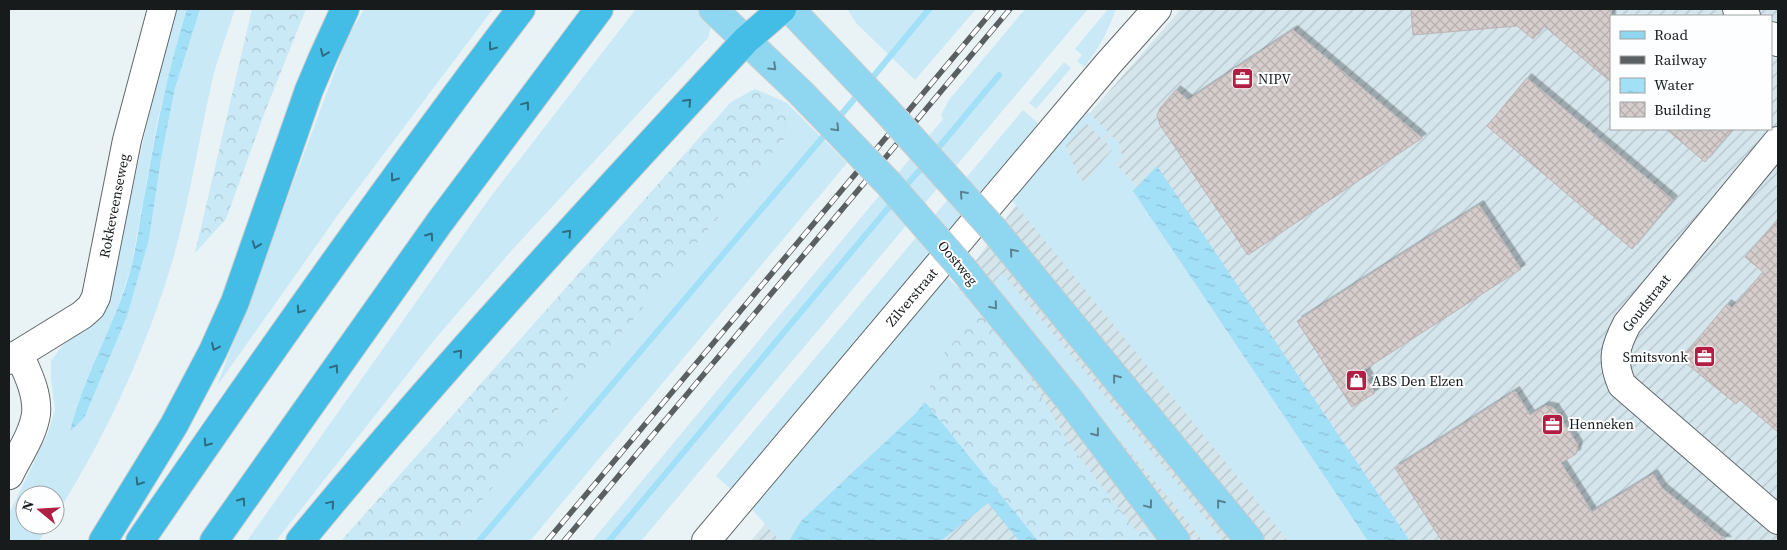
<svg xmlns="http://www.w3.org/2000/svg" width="1787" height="550" font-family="'Source Serif 4',serif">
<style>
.industrial{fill:url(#industrial-furrows);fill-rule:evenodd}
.grass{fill:#c9e9f6}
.forest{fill:url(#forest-crowns)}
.water{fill:url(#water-ripples)}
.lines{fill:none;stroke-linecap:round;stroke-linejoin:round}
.stream{stroke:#a2e0f8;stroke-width:6}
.building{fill:url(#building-cross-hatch);stroke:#bdb4b5;filter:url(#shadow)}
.minor-casing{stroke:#61686b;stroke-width:30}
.major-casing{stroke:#cccdcd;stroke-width:30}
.highway-casing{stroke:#cccdcd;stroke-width:30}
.minor{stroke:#fff;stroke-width:28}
.major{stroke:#8fd7f0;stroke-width:28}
.highway{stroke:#44bde6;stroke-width:28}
.rail-casing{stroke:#5a5f61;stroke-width:5.5}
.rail{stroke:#fcfeff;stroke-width:4;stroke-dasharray:11;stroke-linecap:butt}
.major-bridge-casing{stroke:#cccdcd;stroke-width:30;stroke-linecap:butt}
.major-bridge{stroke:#8fd7f0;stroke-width:28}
.oneway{stroke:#2e6c81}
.oneway2{stroke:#598291}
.labels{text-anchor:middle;stroke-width:4;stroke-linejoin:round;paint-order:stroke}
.poi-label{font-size:14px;fill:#181b1c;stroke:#fcfeff;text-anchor:start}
.street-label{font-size:14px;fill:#181b1c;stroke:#fcfeff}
</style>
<defs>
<pattern id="industrial-furrows" width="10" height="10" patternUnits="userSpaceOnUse" patternTransform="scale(1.25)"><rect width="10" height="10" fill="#d4e5ec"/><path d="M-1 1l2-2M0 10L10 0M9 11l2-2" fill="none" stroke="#b5c4ca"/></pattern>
<pattern id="forest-crowns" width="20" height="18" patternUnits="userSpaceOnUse" patternTransform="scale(1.25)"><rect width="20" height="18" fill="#c9e9f6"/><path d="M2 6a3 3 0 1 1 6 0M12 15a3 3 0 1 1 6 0" fill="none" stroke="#acc7d2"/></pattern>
<pattern id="water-ripples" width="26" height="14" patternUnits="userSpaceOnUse" patternTransform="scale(1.25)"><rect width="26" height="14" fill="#a2e0f8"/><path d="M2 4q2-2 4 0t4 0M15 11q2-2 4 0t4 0" fill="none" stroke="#8bc0d4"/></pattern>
<pattern id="building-cross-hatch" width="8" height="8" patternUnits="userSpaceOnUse" patternTransform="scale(1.25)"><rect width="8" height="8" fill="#d6cdcd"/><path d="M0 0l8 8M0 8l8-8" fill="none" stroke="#b7afaf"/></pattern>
<filter id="shadow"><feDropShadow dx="4.5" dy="-4.5" stdDeviation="0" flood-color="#0004"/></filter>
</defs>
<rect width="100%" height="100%" fill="#e9f2f5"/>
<path class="industrial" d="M1181 9H1778V541H751L927 329 1043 167ZM1611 16H1771V129H1611Z"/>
<path class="grass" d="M176 9H187L179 35 158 118 131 268 111 326 76 408 70 430 149 239 161 159 175 88 196 18 200 9H235C228 31 219 54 213 77 199 138 190 199 173 259 146 350 106 436 55 517V495H25V525H50L39 541H9V514L48 433 55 409 51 379V361L63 345 102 316 112 282 168 30Z
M364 9H493L340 212 217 386 347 39Z
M636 9H696L711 27 708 38 512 250 435 339 276 541H247L489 199Z
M847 9H976L915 80 857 24Z
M1025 9H1088L641 541H592L943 119 941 115 949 100Z
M1108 9H1116C1108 31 1099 49 1084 67L1077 61 1082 55 1075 49Z
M1064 62 1071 68 1036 109 1029 103Z
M787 103 847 163 530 541H448L789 133Z
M1023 110 1038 123 1028 138 732 490 716 476Z
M1086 110 1108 132 1102 139 1086 123 1066 146 1079 178 1085 182 1112 150 1105 141 1111 135 1122 146 1118 150 1123 155 1115 164 1137 186 1133 191 1368 541H1288L1245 486 1011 199Z
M1002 273C1076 362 1152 450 1223 541H1203L1173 503 1087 402 992 284Z
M945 275 980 310 938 361 925 402 915 414 802 520 789 541H780L751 508Z"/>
<path class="forest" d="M252 9H306L266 109 226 219 195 253Z
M755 89 787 103 789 133 448 541H341L731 102Z
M980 310 1008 340 1070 445 1138 533 1148 526 1158 541H1038L925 402 938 361Z"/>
<path class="water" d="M187 9H200L175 88 161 159 149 239 127 316 84 418 70 431C84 375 116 324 131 268 138 240 141 210 147 182 157 124 169 66 187 9Z
M1157 166 1410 541H1368L1133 191Z
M925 402 1038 541H1019L988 503 941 541H789L802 520 915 414Z"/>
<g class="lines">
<path class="stream" d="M868 83 929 9
M836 121 860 92
M934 153 999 75
M903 189 926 163
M479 541 828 131
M609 541 894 201"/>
</g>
<path class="building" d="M1411 9H1611V82L1544 26 1533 39 1517 26 1413 35Z
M1293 30 1422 138 1248 255 1160 125 1157 115 1160 108 1176 90 1188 100Z
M1527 78 1673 200 1632 249 1487 126Z
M1666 129H1733L1705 162Z
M1479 205 1521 269 1364 370 1369 378 1366 379 1375 393 1352 407 1297 321Z
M1778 219V432L1740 400 1736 404 1681 359 1727 304 1732 308 1763 272 1745 257Z
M1515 391 1530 415 1545 406 1554 408 1578 445 1576 454 1561 463 1592 512 1653 474 1662 488 1727 541H1442L1395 468Z"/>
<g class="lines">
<defs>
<g id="minor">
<path d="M1737 9 1746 16"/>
<path d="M1771 36 1778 42"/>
<path d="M1778 141 1627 324C1615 347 1611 360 1622 385L1778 520"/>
<path id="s1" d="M9 360 82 315 91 307 96 297 127 140 162 9"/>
<path d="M9 475C18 456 33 435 36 414 38 393 27 372 19 354"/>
<path id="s2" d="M706 541 1108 64 1157 9"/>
</g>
<path id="major" d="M713 9 801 93
M790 9 886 110
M995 231 1250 541
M963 269 1068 398 1176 541"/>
<path id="highway" d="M103 541 174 425 213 351 235 302 309 90 323 57 345 9
M140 541C263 361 389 182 521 9
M214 541 439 223 599 9
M300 541C442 368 594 204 746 40L782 9"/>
</defs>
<use href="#minor" class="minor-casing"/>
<use href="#major" class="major-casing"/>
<use href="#highway" class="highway-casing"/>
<use href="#minor" class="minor"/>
<use href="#major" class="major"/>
<use href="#highway" class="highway"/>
<defs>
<path id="rail" d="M547 541 994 9
M564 541 1010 9"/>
</defs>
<use href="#rail" class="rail-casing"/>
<use href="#rail" class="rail"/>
<defs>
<path id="major-bridge" d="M801 93 889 184 963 269
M886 110 995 231"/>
</defs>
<use href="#major-bridge" class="major-bridge-casing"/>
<use href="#major-bridge" class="major-bridge"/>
</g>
<defs><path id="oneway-chevron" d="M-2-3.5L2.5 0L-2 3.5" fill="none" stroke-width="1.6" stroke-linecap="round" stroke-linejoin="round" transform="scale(1.25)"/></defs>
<g class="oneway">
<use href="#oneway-chevron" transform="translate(492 47) rotate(127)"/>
<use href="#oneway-chevron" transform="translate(324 53) rotate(113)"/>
<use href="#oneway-chevron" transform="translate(688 102) rotate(-47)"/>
<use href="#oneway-chevron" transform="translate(526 105) rotate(-53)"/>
<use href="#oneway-chevron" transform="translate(394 178) rotate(126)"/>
<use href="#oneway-chevron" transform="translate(568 233) rotate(-48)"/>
<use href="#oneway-chevron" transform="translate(430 236) rotate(-55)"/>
<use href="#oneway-chevron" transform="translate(256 245) rotate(110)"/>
<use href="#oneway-chevron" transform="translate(300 310) rotate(125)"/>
<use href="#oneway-chevron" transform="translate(215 347) rotate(115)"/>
<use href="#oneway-chevron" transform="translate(459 353) rotate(-49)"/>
<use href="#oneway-chevron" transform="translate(335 368) rotate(-55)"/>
<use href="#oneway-chevron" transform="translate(207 443) rotate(125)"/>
<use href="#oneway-chevron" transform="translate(139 482) rotate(122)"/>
<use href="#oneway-chevron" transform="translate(242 501) rotate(-55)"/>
<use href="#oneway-chevron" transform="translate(331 504) rotate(-50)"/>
</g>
<g class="oneway2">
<use href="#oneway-chevron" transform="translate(773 67) rotate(44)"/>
<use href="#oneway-chevron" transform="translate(836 128) rotate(46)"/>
<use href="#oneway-chevron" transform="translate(963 194) rotate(-132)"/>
<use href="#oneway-chevron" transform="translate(1013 252) rotate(-130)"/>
<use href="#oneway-chevron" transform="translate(994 306) rotate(50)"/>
<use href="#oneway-chevron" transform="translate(1116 378) rotate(-129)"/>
<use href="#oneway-chevron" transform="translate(1096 433) rotate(52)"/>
<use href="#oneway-chevron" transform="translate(1220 503) rotate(-129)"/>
<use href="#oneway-chevron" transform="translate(1149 505) rotate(53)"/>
</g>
<defs>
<symbol id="office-square" viewBox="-11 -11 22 22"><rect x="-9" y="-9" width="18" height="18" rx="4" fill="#b11e44" stroke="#fcfeff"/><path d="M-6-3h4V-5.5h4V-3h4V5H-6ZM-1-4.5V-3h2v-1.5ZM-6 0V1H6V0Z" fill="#fff"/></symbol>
<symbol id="shop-square" viewBox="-11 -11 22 22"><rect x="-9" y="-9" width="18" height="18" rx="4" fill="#b11e44" stroke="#fcfeff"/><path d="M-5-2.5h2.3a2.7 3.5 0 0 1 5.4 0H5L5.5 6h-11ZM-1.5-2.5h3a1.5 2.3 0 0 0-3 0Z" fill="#fff"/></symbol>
</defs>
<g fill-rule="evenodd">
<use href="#office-square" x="1230" y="66" width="25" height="25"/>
<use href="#office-square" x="1692" y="344" width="25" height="25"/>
<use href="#shop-square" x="1344" y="368" width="25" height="25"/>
<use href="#office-square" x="1540" y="412" width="25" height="25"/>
</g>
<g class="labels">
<g class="poi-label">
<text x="1258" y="84">NIPV</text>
<text x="1688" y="362" text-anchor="end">Smitsvonk</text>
<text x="1372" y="386">ABS Den Elzen</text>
<text x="1569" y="429">Henneken</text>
</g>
<g class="street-label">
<text dy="5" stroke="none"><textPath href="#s1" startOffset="202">Rokkeveenseweg</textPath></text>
<text transform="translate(958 263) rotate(50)" y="5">Oostweg</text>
<text dy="5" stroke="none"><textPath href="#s2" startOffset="319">Zilverstraat</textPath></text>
<text transform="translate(1646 303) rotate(-52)" y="5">Goudstraat</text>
</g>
</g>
<rect width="1787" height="550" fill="none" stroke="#181b1c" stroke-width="20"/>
<rect x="1610" y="15" width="162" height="115" fill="#fcfeff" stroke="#a1a3a4"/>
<rect x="1620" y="31" width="25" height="8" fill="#8fd7f0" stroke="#a1a3a4"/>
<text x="1654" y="40" font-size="15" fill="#181b1c">Road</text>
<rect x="1620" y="56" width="25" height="8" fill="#5a5f61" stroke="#a1a3a4"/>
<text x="1654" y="65" font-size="15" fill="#181b1c">Railway</text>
<rect x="1620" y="78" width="25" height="15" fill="url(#water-ripples)" stroke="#a1a3a4"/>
<text x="1654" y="90" font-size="15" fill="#181b1c">Water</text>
<rect x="1620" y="102" width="25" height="15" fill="url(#building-cross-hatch)" stroke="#a1a3a4"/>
<text x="1654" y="115" font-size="15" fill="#181b1c">Building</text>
<g transform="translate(40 510) rotate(288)"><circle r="24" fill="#fcfeff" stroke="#a1a3a4"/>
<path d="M0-4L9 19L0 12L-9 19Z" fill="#b11e44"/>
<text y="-8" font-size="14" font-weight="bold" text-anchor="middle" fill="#181b1c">N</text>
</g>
</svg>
